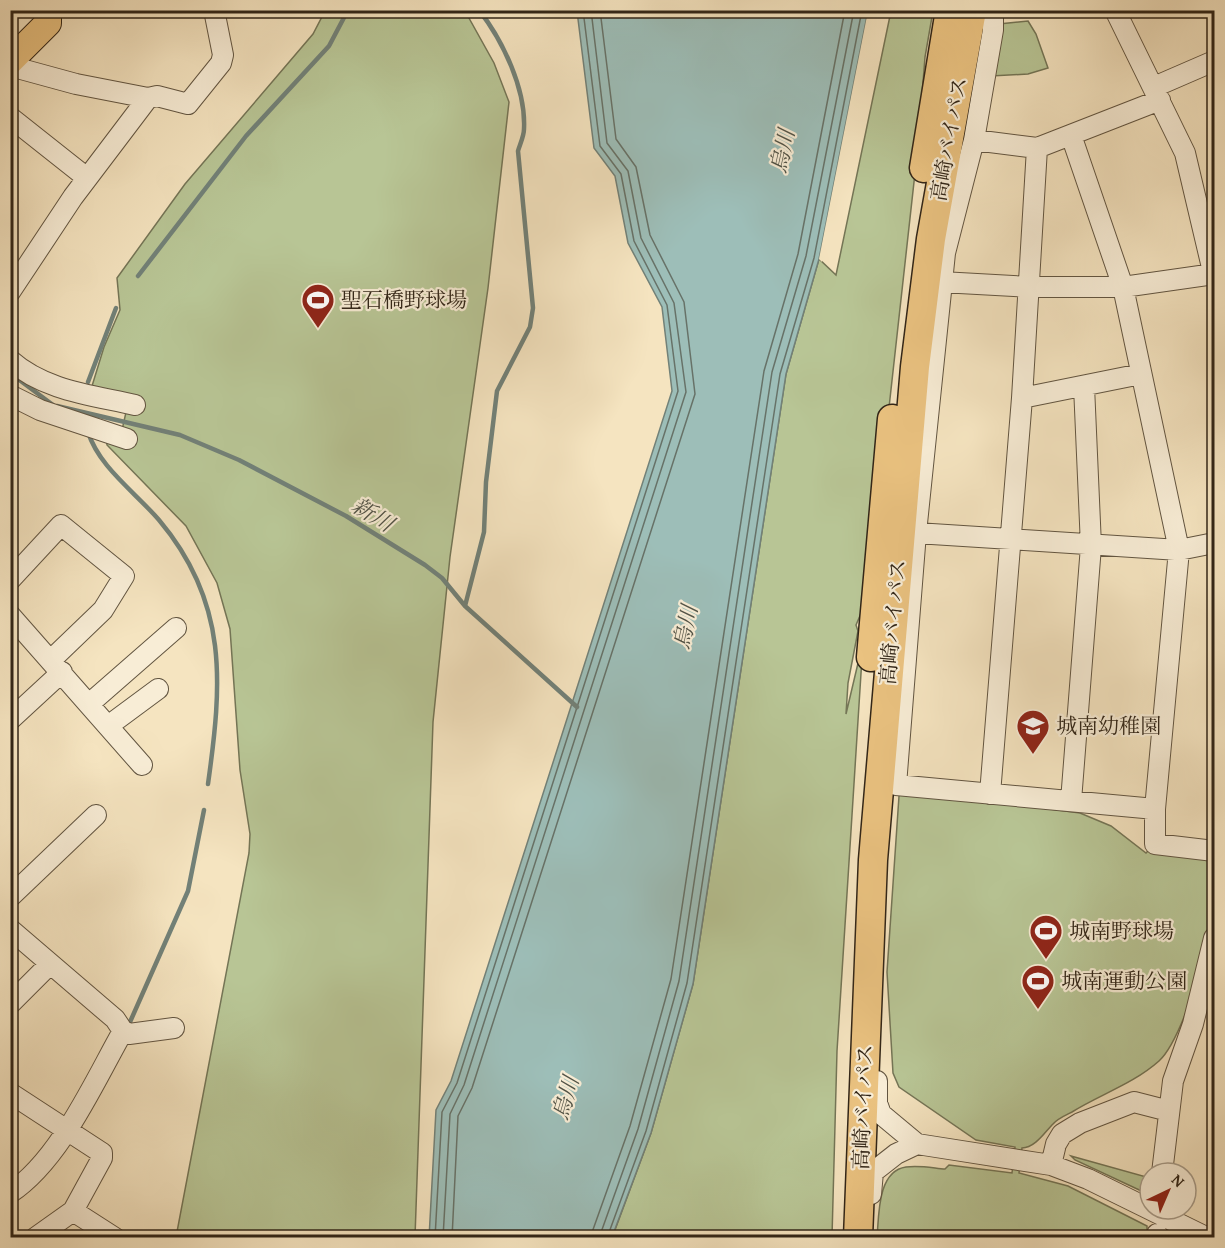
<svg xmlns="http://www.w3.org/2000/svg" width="1225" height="1248" font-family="'Gentium Book Plus','Noto Serif JP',serif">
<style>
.green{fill:#b8c595;stroke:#747556;stroke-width:1.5}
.water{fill:#9dbeb8;stroke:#728178;stroke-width:1.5}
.pier{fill:#f5e4c0}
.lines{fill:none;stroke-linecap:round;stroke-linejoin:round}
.shore{stroke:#677268;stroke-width:1.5}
.stream{stroke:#728178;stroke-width:4.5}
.minor-casing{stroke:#625541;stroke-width:22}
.major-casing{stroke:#312517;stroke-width:28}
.highway-casing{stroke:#312517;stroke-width:31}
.minor{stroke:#f8edd6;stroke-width:20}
.major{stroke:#eac280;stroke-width:26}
.highway{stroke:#eac280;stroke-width:28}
.labels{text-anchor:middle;stroke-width:4.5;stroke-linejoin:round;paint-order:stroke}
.street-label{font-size:21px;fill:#312517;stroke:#f8edd6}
.poi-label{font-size:21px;fill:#312517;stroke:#f8edd6;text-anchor:start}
.water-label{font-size:22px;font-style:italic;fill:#515347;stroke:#f8edd6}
</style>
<rect width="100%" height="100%" fill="#f5e4c0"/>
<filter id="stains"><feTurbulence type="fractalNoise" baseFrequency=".00333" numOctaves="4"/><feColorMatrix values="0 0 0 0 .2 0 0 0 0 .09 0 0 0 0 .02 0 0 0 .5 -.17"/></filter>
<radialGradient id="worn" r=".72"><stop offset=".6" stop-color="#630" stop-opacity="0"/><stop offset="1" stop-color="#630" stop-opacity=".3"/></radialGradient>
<path class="green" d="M325 11H465L494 63 509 102 488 288 450 557 433 722 415 1237H176L249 853 250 834 240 770 230 629 217 583 186 526 107 445 106 437 120 439 129 399 92 386 104 347 120 310 117 278 185 184 313 34Z
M891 11H933L925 57 918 146 868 597 856 625 858 631 848 683 846 714 863 642 837 1051 832 1237 612 1238 651 1133 693 984 786 374 819 259 836 275Z
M1028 21 1036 34 1048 68 1028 74 991 76 999 24Z
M906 790 1080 813 1111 826 1146 853 1150 849 1214 858C1214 876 1217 895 1214 913 1210 945 1182 1040 1159 1061 1133 1084 1101 1094 1072 1112 1066 1115 1057 1119 1053 1124 1045 1132 1035 1148 1022 1148L1019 1173 1068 1186 1147 1226V1237L877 1238C879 1216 877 1171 906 1167 919 1165 933 1168 945 1169L949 1165 1012 1173 1015 1147 976 1140 899 1087 893 1073 887 972 899 796Z
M1071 1156 1150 1178V1195L1075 1160Z"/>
<path class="water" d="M577 11H868L819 259 786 374 693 984 651 1133 612 1237 429 1238 436 1110 451 1081 672 391 662 307 628 243 615 176 594 148Z"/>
<path class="pier" d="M871 10 867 32 822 262 819 259 868 11Z"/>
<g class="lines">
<path class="shore" d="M435 1238 442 1112 457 1083 678 391 667 305 634 241 621 174 600 146 583 10
M443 1238 450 1114 464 1085 686 392 674 303 641 238 628 171 607 143 591 10
M452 1238 458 1116 472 1088 695 394 684 302 650 235 636 167 616 139 600 10
M590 1238 630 1126 671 979 764 371 798 254 845 10
M599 1238 638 1129 679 981 772 372 806 256 854 10
M607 1238 646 1131 687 983 780 374 814 258 862 10"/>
<path class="stream" d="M138 276 246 136 329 46 348 10
M10 373 53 405
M88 382 116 308
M57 406 180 435 239 460 346 516 425 565 442 578 465 606 577 707
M88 432C99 467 135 492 159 520 229 603 222 684 208 784
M465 606 484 532 486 482 497 391 530 327 533 308 518 151C520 144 524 136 524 129 526 89 503 41 479 10
M130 1022 188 891 204 810"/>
<defs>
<path id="minor" d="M993 10V30L974 140 945 253 916 533 896 785 1155 809
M1115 10 1185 153 1214 276
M10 66 76 84 148 98 157 96 188 104 221 63 223 55 214 10
M1154 87 1214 61
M10 117 87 178
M1071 135 1123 287 1179 550 1155 809V844L1214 851
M974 140 1037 148 1160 100
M941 282 1030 287H1123L1214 274
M10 292 73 197 148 98
M10 360C45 391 92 395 135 405
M10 395 40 410 127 439
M1022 398 1141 374
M916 533 1179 550 1214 543
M10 580 61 525 124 576 103 610 51 660
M10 615 142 765
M89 704 176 628
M10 720 62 672
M108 726 158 689
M990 794 1022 398 1037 148
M1071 801 1091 546 1084 386
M10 897 96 815
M10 929 115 1019 123 1031C94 1082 60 1160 10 1193
M10 1004 50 964
M123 1031 129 1034 174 1028
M877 1081V1103L881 1114 917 1144 1051 1165 1088 1179 1208 1238
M10 1093 102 1153V1158L73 1211 35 1238
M1051 1165 1056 1144 1062 1134 1080 1123 1134 1102 1169 1111
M1162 1173 1173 1081 1193 1024 1214 938
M871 1194 873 1172 896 1154 917 1144
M73 1211 115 1238
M1156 1238 1157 1234"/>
<path id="major" d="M10 61 48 23V10"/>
<path id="highway" d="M924 168 950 10
M871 657 892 419
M858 1238 873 860 915 367 931 239 972 10"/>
</defs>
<use href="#minor" class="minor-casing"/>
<use href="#major" class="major-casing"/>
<use href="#highway" class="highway-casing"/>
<use href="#minor" class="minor"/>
<use href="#major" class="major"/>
<use href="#highway" class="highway"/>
</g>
<defs>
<symbol id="stadium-pin" viewBox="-11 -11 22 30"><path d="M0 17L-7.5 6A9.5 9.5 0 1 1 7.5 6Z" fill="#8f2418" stroke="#f8edd6"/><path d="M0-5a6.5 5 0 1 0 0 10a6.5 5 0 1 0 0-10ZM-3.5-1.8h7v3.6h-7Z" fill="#fff"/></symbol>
<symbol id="school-pin" viewBox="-11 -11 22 30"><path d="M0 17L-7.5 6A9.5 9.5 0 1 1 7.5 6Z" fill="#8f2418" stroke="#f8edd6"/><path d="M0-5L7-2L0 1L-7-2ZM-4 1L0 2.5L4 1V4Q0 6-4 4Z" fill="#fff"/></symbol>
</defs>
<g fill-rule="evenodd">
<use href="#stadium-pin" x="299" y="281" width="38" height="52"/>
<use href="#school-pin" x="1014" y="707" width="38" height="52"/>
<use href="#stadium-pin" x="1027" y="912" width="38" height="52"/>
<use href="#stadium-pin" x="1019" y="962" width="38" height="52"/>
</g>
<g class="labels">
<g class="street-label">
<text transform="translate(949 139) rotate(-80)" y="7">高崎バイパス</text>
<text transform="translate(893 622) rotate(-85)" y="7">高崎バイパス</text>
<text transform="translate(863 1107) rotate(-88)" y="7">高崎バイパス</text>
</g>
<g class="poi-label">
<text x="341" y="307">聖石橋野球場</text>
<text x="1056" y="733">城南幼稚園</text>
<text x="1069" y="938">城南野球場</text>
<text x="1061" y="988">城南運動公園</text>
</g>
<g class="water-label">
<text transform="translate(782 151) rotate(-78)" y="8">烏川</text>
<text transform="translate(373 514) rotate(32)" y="8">新川</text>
<text transform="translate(685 627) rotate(-78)" y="8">烏川</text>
<text transform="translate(565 1098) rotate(-74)" y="8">烏川</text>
</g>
</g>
<rect width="1225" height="1248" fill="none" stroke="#f5e4c0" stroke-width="36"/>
<rect x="12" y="12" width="1201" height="1224" fill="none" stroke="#312517" stroke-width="3"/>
<rect x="18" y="18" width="1189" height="1212" fill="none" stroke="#312517" stroke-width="1.5"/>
<g transform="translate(1168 1191) rotate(44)"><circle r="28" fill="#f8edd6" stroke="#a89d8a" stroke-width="1.5"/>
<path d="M0-4.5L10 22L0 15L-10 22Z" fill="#8f2418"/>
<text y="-9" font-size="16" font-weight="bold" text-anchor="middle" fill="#312517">N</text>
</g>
<rect width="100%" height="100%" filter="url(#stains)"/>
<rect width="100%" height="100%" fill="url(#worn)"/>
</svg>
